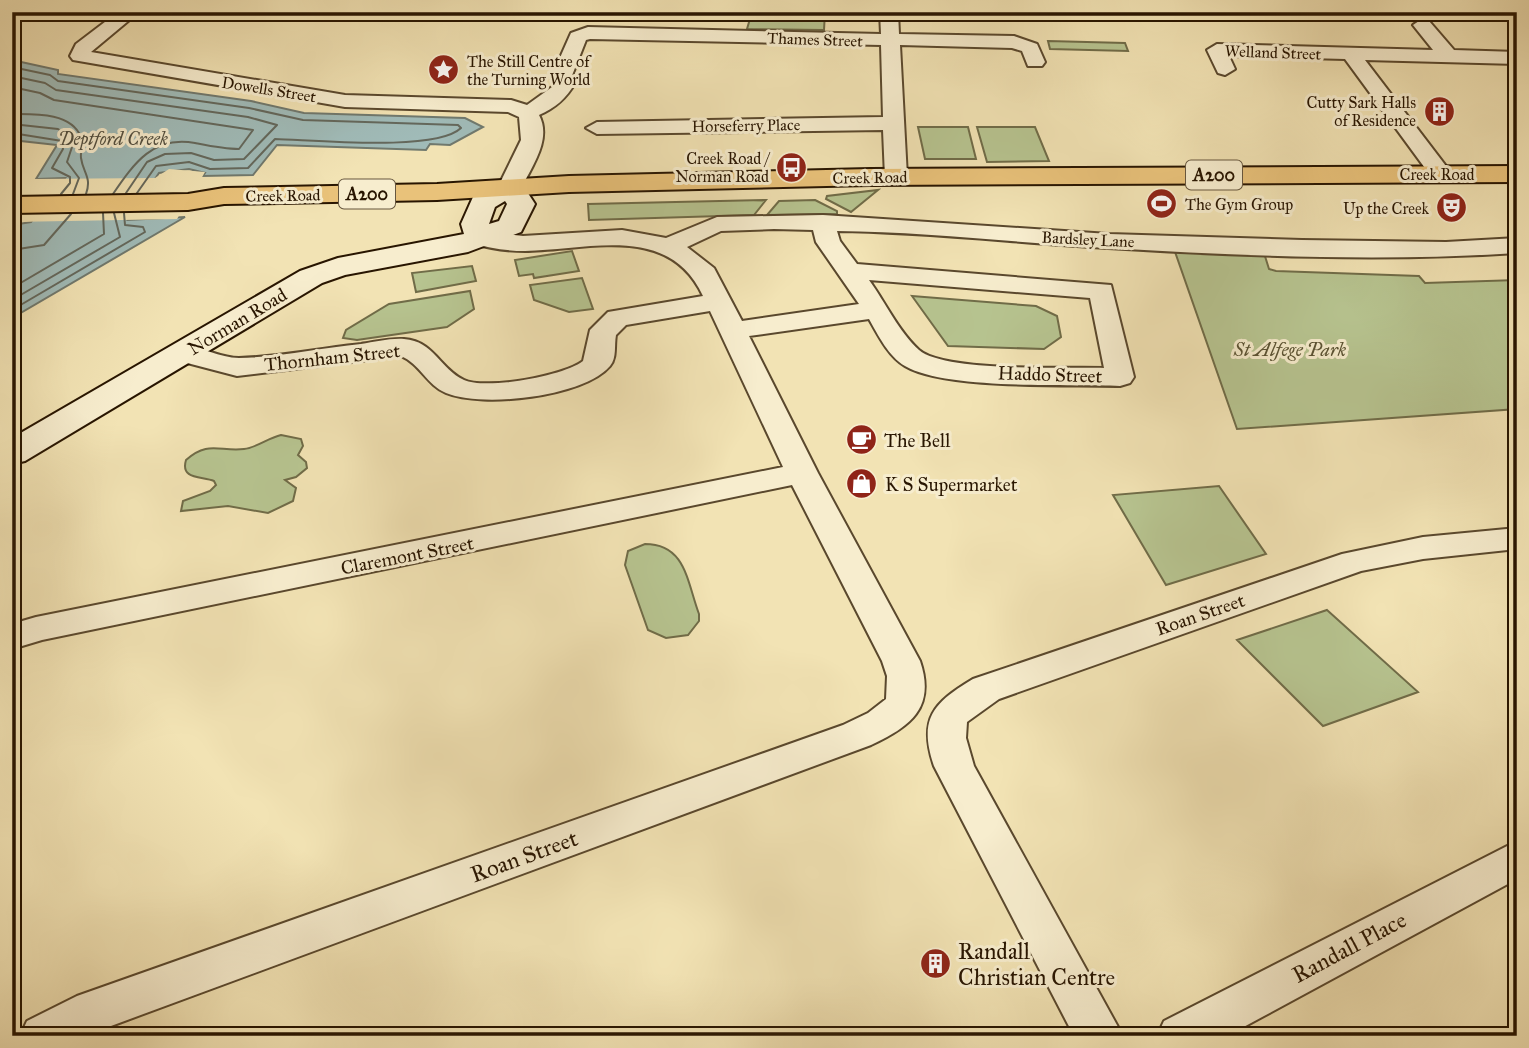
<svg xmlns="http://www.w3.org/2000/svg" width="1529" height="1048" font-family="'IM FELL Great Primer',serif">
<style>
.green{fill:#b7c490;stroke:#706c48;stroke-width:2}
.water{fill:#a0bbb8;stroke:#70796e;stroke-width:2}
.pier{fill:#f2e3b4}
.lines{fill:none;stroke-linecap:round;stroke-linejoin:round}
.shore{stroke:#64685c;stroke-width:2}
.street-casing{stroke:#5a482d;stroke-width:4}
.secondary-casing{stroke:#281500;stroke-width:4}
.primary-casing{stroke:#281500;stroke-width:4}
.street{fill:#f7edce;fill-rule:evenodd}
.secondary{fill:#f7edce;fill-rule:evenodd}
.primary{fill:#e9c27a;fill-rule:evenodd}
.labels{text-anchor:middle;stroke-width:6;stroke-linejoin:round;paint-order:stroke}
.far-street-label{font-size:16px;fill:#281500;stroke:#f7edce}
.far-poi-label{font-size:16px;fill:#281500;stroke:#f7edce;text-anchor:end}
.far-water-label{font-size:18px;font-style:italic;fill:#524f40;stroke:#f7edce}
.shield{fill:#f7edce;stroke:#66563e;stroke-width:2}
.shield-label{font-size:18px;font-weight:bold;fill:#281500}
.street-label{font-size:19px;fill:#281500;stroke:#f7edce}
.park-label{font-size:19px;font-style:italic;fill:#5a5232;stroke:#f7edce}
.poi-label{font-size:19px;fill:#281500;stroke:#f7edce;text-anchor:start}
.near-street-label{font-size:23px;fill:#281500;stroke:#f7edce}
.near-poi-label{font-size:23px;fill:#281500;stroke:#f7edce;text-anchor:start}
</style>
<rect width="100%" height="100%" fill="#f2e3b4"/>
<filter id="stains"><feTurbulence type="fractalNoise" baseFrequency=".00286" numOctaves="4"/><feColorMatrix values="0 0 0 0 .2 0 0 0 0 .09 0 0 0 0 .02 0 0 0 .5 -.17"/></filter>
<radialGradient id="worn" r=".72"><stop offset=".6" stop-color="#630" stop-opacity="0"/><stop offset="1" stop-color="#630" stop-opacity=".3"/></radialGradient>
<path class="green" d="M752 12H825L824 30 747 29Z
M1048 41 1125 43 1128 51 1050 49Z
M918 127H968L976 159H925Z
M977 127H1035L1049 161 987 162Z
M878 190 851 212 826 199 827 196Z
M766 200 754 215 589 220 588 204Z
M815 200 837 211V214L767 215 779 201Z
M1174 249 1264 253 1269 269 1276 271 1419 276 1425 283 1517 280V409L1237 429Z
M572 251 579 271 534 278 533 274 519 276 515 260Z
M472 266 476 281 416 292 412 273Z
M582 278 593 309 569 312 534 300 530 285Z
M470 291 474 309 447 327 357 340 343 338 346 330 389 304Z
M912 296 1036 306 1057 316 1061 337 1044 349 948 346Z
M281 435 301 439 303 446 298 455 306 462 307 468 296 477 285 480 296 488 293 501 268 513 228 506 181 511 183 501 210 491 216 485 214 481C202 476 180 480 186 460 208 440 220 452 244 449 256 448 268 438 281 435Z
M1219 486 1266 554 1166 585 1113 495Z
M645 544C686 544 687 582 699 614V621L688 635 666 638 648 630 625 565 628 551Z
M1327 610 1418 692 1323 726 1237 640Z"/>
<path class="water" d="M12 60 58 70V74L251 101 304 113 465 118 483 127 450 145 430 144 426 150 277 145 253 175 203 176 205 173 189 169 159 173 128 220 185 217 12 318V225L31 222 65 178 36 179 57 145 12 140Z"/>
<path class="pier" d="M169 169 205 172 201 179 188 172 161 176 134 216 180 214 177 219 12 222 29 219 58 182H35L32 179 155 178Z"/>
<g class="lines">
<path class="shore" d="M12 67 50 75 58 81 249 108 303 120 458 125 461 128C436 152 314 140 275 139L248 168 210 169 189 162 156 166 137 193
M12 76 45 83 56 90 248 117 277 125 244 159 214 160 191 153 165 154 147 162 126 193
M12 87 40 93 54 100 253 130 239 149C224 149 210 146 195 143 154 135 134 163 113 194
M12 114C34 114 71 112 81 137 84 144 80 151 81 158 83 173 92 177 86 194
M12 124 58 129 68 135 72 147 67 162 79 178 73 194
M12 133 62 141 63 149 52 168 70 177V183L61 194
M12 250 44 245 71 214
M12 288 104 234 103 213
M12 300 120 237 114 213
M12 310 145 232 143 227 125 225 124 213"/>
<defs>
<path id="street" d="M118 12H139L91 52 345 95 511 100 527 105 552 87 555 83 551 78 571 33 588 27 881 34 880 12H898L899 34 1014 36 1037 44 1045 62 1042 66H1028L1022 51 1012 48 900 45 907 177 896 184 885 177 883 130 597 134 586 128 597 122 883 117 881 45 590 39 586 40 571 78 575 83C566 99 555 108 539 115 552 139 532 166 522 187L518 192H502L498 187 521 140 519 117 508 112 345 107 73 60 70 56 76 44Z
M1422 19 1429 21 1454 50 1517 52V64L1365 60 1452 174 1441 181 1433 179 1345 59 1229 56 1235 69 1225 75 1218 73 1207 50 1217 44 1433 50 1413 25Z
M823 215 1109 234 1302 240 1446 242 1517 238V253C1381 262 1243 256 1108 248 1018 243 928 232 837 231L840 241 857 264 1111 285 1134 377 1130 383 1120 386C1070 384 945 390 905 366 889 357 878 335 869 319L749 336 818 473 920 661C936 708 910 727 871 745L111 1026 92 1036H20L27 1021 77 996 843 725 868 713 886 699 887 676 882 661 792 485 42 640 12 649V624L36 617 783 467 710 311 626 325 616 335C614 345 617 358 610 366 584 397 482 408 446 393 427 385 420 364 401 356L237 376 172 359 168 353 172 347C195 341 216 358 239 358 280 357 321 348 361 344 375 342 390 338 404 339 434 341 440 369 464 380 486 390 564 376 583 361L590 330 608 312 703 296C669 223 590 250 525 251 507 251 488 248 471 243L468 238 471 233 480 231 523 236 622 230 666 238 717 217ZM774 229 813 230 816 242 859 304 742 321 714 268 687 247 721 231ZM869 280 1090 298 1104 368C1066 367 944 372 919 350 899 332 885 302 869 280Z
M1517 528V549L1423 559 1361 571 999 699 967 722 966 738 974 766 1123 1036H1074L934 766C918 719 933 703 973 679L1342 554 1423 537Z
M1517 841V879L1227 1036H1157L1164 1021Z"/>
<path id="secondary" d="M510 179 520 181 535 204 521 232 468 252 345 275 322 283 25 461 12 464V438L300 271 338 258 464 234 461 224 473 197ZM505 201 507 204 499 221 489 224 495 207Z"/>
<path id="primary" d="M1517 166V182L870 185 569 192 437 200 224 204 188 210 12 213V197L188 194 224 188 437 184 569 176 870 169Z"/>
</defs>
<use href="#street" class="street-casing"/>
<use href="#secondary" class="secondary-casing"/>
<use href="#primary" class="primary-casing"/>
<use href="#street" class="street"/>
<use href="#secondary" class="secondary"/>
<use href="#primary" class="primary"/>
</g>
<defs>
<symbol id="sight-disc" viewBox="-11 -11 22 22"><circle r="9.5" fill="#8f2418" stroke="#f7edce"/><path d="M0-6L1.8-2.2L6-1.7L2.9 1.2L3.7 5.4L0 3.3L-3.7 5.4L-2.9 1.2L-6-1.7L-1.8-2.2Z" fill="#fff"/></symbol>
<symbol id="building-disc" viewBox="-11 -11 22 22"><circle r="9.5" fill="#8f2418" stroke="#f7edce"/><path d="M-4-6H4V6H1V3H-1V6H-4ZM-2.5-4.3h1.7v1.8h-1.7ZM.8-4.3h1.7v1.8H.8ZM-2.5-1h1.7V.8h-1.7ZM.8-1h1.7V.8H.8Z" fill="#fff"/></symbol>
<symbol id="bus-disc" viewBox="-11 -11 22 22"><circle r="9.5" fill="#8f2418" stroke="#f7edce"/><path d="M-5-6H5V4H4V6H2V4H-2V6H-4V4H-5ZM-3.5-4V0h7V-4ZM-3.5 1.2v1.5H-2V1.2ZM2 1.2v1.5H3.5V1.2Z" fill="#fff"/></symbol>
<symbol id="stadium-disc" viewBox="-11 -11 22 22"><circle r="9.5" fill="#8f2418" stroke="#f7edce"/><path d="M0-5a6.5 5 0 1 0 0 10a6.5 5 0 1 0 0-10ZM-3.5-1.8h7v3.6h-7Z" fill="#fff"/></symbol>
<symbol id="theatre-disc" viewBox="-11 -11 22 22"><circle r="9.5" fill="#8f2418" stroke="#f7edce"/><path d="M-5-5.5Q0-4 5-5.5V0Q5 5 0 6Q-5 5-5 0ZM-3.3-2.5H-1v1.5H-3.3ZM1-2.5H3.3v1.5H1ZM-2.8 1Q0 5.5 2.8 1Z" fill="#fff"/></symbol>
<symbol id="cafe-disc" viewBox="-11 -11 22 22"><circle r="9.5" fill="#8f2418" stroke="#f7edce"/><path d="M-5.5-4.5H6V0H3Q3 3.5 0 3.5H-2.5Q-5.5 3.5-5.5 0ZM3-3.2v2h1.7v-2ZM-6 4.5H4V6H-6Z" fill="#fff"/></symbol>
<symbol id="shop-disc" viewBox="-11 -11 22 22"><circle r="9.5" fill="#8f2418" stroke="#f7edce"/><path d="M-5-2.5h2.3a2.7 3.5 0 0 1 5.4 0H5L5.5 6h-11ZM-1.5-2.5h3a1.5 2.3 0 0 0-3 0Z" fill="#fff"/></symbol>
</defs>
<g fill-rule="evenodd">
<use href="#sight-disc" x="426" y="52" width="35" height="35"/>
<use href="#building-disc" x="1422" y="94" width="35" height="35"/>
<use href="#bus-disc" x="774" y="150" width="35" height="35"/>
<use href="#stadium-disc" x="1144" y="186" width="35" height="35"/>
<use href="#theatre-disc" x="1434" y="190" width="35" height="35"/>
<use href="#cafe-disc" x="844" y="422" width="35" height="35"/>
<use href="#shop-disc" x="844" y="466" width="35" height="35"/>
<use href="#building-disc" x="918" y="946" width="35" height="35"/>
</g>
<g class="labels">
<g class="far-street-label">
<text transform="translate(815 39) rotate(2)" y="6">Thames Street</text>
<text transform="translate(1273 52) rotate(2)" y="6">Welland Street</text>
<text transform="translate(269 89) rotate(9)" y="6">Dowells Street</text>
<text transform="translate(746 125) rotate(-1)" y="6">Horseferry Place</text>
<text x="1437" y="180">Creek Road</text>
<text transform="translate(870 177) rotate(-1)" y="6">Creek Road</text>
<text transform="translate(283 195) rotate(-1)" y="6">Creek Road</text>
<text transform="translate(1088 239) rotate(3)" y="6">Bardsley Lane</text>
</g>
<g class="far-poi-label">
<text x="467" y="67" text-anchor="start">The Still Centre of<tspan x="467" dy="18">the Turning World</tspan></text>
<text x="1416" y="108">Cutty Sark Halls<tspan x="1416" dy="18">of Residence</tspan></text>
<text x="769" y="164">Creek Road /<tspan x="769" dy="18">Norman Road</tspan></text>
<text x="1185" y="210" text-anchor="start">The Gym Group</text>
<text x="1429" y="214">Up the Creek</text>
</g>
<g class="far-water-label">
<text x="113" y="145">Deptford Creek</text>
</g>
<g class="shield">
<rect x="1186" y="160.5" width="56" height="29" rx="5"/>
<rect x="339" y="179.5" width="56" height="29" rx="5"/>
</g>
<g class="shield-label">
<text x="1214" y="181">A200</text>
<text x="367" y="200">A200</text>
</g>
<g class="street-label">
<text transform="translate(237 321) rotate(-31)" y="7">Norman Road</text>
<text transform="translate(332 357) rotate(-6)" y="7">Thornham Street</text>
<text transform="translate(1050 374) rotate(2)" y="7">Haddo Street</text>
<text transform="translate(407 555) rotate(-11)" y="7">Claremont Street</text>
<text transform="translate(1200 614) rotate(-19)" y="7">Roan Street</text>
</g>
<g class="park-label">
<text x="1290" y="356">St Alfege Park</text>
</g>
<g class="poi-label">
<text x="884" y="447">The Bell</text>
<text x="885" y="491">K S Supermarket</text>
</g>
<g class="near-street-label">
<text transform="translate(524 856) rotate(-20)" y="8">Roan Street</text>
<text transform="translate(1349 947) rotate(-28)" y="8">Randall Place</text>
</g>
<g class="near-poi-label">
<text x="958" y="959">Randall<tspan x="958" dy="26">Christian Centre</tspan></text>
</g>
</g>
<rect width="1529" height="1048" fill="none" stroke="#f2e3b4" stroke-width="42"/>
<rect x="14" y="14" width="1501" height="1020" fill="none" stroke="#281500" stroke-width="3.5"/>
<rect x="21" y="21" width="1487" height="1006" fill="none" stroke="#281500" stroke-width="2"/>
<rect width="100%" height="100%" filter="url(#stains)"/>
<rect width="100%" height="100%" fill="url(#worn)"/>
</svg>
